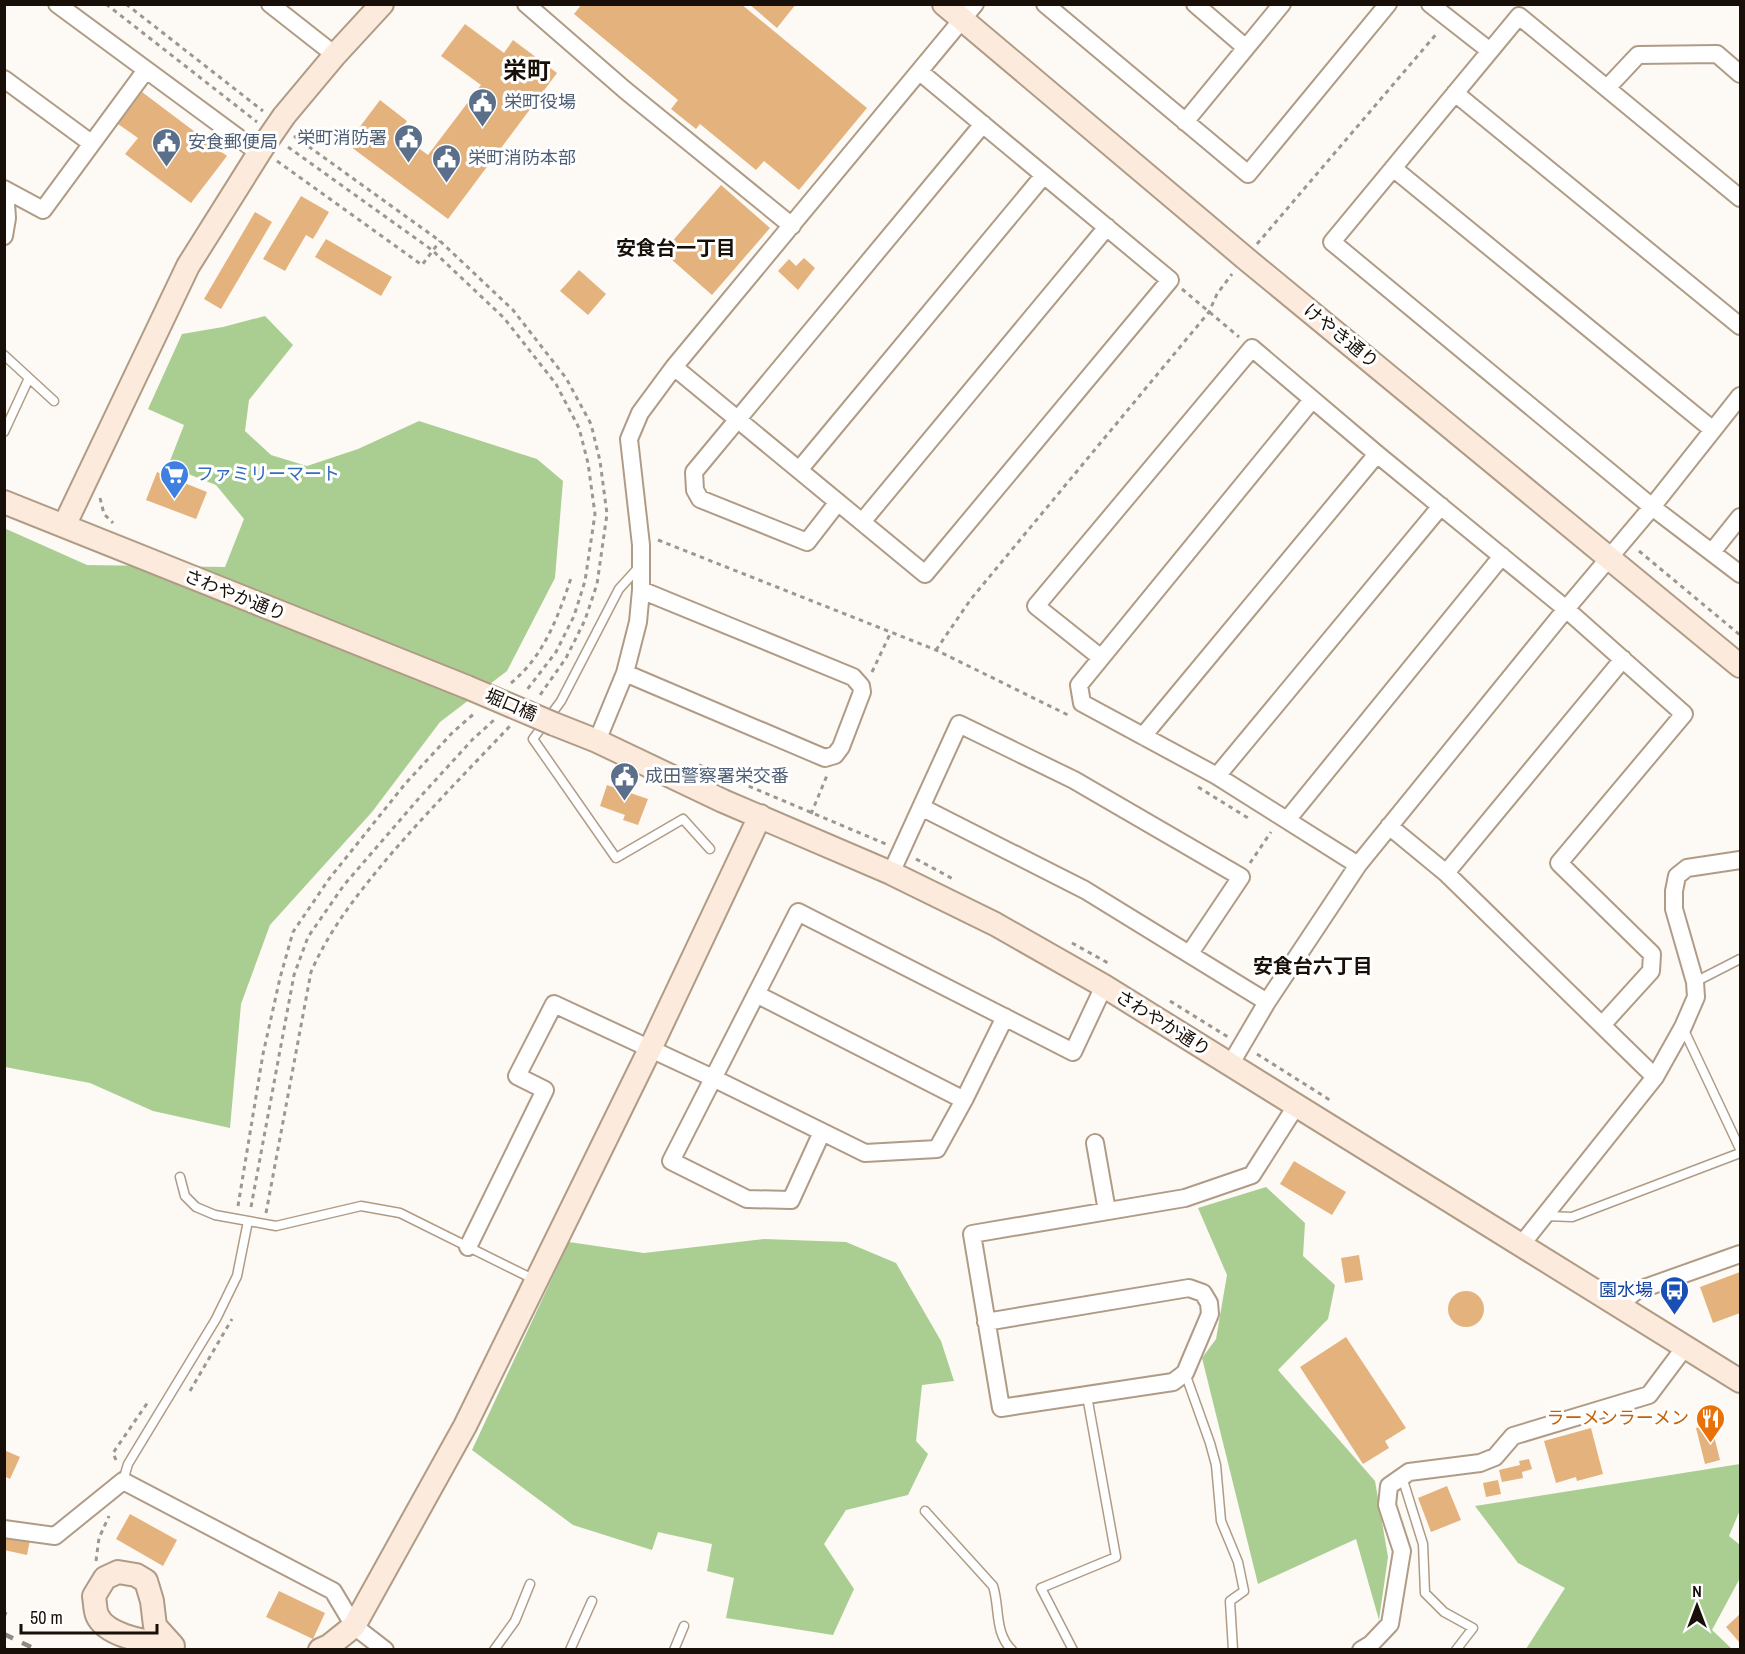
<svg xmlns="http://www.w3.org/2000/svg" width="1745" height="1654" font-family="'Archivo Narrow','Noto Sans JP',sans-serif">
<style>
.forest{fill:#aace92}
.building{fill:#e4b37d}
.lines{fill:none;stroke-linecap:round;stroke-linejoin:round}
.lane-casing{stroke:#b09c86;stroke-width:11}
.street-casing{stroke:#b09c86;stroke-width:20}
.secondary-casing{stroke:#b09c86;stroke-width:26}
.path{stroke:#9c9790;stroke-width:3;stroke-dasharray:4.5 4.5;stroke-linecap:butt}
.lane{stroke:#fff;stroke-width:8}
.street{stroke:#fff;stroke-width:16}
.secondary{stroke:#fceadc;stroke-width:22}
.rail{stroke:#8f8982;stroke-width:4.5;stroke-dasharray:10 10;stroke-linecap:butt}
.secondary-bridge-casing{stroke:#b09c86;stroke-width:26;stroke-linecap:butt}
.secondary-bridge{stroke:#fceadc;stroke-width:22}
.labels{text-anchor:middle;stroke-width:6;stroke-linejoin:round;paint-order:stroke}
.service-label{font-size:18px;fill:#4e5e75;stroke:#fff;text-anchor:start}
.street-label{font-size:18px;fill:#181008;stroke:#fff}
.shop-label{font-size:18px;fill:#366cbe;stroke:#fff;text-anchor:start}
.transit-label{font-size:18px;fill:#164399;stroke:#fff;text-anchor:end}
.food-label{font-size:18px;fill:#c56008;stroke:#fff;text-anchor:end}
.neighbourhood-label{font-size:20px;font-weight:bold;fill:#181008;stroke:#fff}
.district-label{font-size:24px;font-weight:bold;fill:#181008;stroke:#fff}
</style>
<rect width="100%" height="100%" fill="#fdf9f4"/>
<path class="forest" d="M265 316 293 345 249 400 245 431 271 455 307 466 358 449 419 421 537 459 563 481 555 578 507 671 440 722 372 812 270 925 241 1004 230 1128 153 1111 90 1083 5 1067 4 528 87 565 225 567 244 519 216 485 168 466 184 425 148 409 182 334 223 327Z
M1266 1187 1305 1223 1303 1256 1335 1285 1328 1319 1278 1370 1375 1481 1388 1557 1379 1620 1356 1539 1258 1584 1202 1358 1216 1339 1227 1275 1198 1208Z
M764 1239 846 1242 896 1263 941 1341 954 1381 922 1385 916 1441 928 1454 908 1495 846 1510 824 1544 854 1589 833 1635 726 1618 734 1578 707 1571 712 1544 658 1532 652 1550 573 1525 472 1450 569 1242 644 1253Z
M1740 1464V1510L1729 1536 1740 1545V1578L1712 1630 1732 1649H1526L1565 1588 1518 1563 1475 1506Z"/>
<path class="building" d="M582 4H741L867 108 799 190 764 161 756 170 700 124 696 129 671 109 678 100 574 14Z
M749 4H796L777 28Z
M465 24 504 53 513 40 557 73 448 219 347 144 380 100 407 121 398 133 428 155 481 85 441 56Z
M142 92 227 156 191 203 125 154 138 138 118 124Z
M721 185 770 228 712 295 663 252Z
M301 196 329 212 313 239 306 235 285 271 263 259Z
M255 212 272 222 221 309 204 299Z
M326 239 392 277 381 296 315 257Z
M804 258 815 268 798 290 778 271 789 259 796 266Z
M579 270 606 294 588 315 560 291Z
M157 472 207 492 196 519 146 500Z
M607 785 648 799 638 825 623 820 625 815 600 806Z
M1294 1161 1346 1192 1332 1215 1280 1184Z
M1359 1255 1363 1280 1345 1283 1341 1258Z
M1740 1272V1313L1713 1323 1700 1287Z
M1448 1309a18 18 0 1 1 36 0a18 18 0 1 1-36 0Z
M1346 1337 1406 1428 1385 1441 1389 1448 1363 1464 1300 1367Z
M1711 1424 1720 1460 1705 1464 1696 1428Z
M1591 1428 1603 1474 1577 1481 1576 1477 1556 1483 1544 1441Z
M4 1450 20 1457 10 1479 4 1476Z
M1529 1459 1532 1469 1522 1472 1523 1478 1502 1482 1499 1470 1520 1465 1519 1461Z
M1498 1480 1501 1494 1486 1497 1483 1483Z
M1447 1486 1461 1520 1431 1532 1418 1498Z
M130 1514 177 1540 163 1566 116 1539Z
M4 1534 30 1540 27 1555 4 1550Z
M279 1591 325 1613 313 1639 266 1617Z
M1740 1614V1643L1726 1627Z"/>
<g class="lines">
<defs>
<path id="lane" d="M4 355 54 401
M4 432 29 378
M639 567 619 589 561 701 533 739 616 858 683 819 710 849
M1695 982 1740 959
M1683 1028 1740 1149
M180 1177 185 1196 196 1207 215 1215 276 1226 361 1206 400 1213 535 1280
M1545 1216 1572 1217 1740 1153
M1185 1373 1210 1443 1216 1465 1221 1521 1238 1562 1244 1591 1230 1601 1233 1650
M1402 1477 1423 1544 1425 1593 1444 1612 1473 1628 1456 1650
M123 1481 128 1464 216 1319 237 1276 248 1221
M925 1511 993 1586C1000 1607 994 1633 1012 1650
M494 1650 515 1621 530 1584
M570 1650 592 1601
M674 1650 684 1626
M1073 1650 1041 1588 1116 1557 1087 1396"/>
<path id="street" d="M57 4 259 153
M270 4 335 55
M526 4 625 90 792 226
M1045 4 1248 174 1388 4
M1195 4 1246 48
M1430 4 1490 51
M4 79 91 143
M1607 88 1638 55 1717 54 1740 74
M1455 93 1740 326
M1185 122 1282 4
M1393 168 1713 430
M4 189 43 210 146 70
M1740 198 1519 16 1332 242 1652 507 1740 574
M4 236 7 218 5 190
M674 367 925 574 1170 280 920 72
M1312 400 1079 685 1082 703 1217 776 1358 865
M799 470 1044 175
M838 502 807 542 700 499 695 490 694 472 983 124
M862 522 1107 227
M1712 552 1740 517
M1100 657 1036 606 1252 348 1377 454 1566 609 1684 714 1559 863 1652 954 1651 971 1602 1025
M625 673 825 758 835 755 841 747 862 692 861 686 853 677 641 590
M1143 736 1377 454
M597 741 625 673 638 622 641 590V545L629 439 640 413 674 367 975 4
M1217 776 1441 506
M921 807 1085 890 1267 1002
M1287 820 1502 556
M1389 826 1446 873 1655 1077
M891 873 959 724 1074 780 1241 877 1190 953
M1446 873 1623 659
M756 994 964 1100
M1230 1065 1267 1002 1358 865 1566 609 1652 507 1740 396
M822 1132 791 1200 747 1199 671 1161 798 912 1073 1052 1104 986
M1095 1143 1107 1211
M1521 1245 1655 1077 1683 1027 1696 997 1695 982 1674 909V891L1677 876 1687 868 1740 860
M468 1247 545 1090 517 1076 554 1004 713 1078 865 1153 937 1149 964 1100 1005 1017
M1619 1305 1636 1291 1740 1254
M986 1322 1189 1288 1203 1293 1209 1303 1210 1314 1185 1373 1173 1382 1001 1408 972 1234 1185 1198 1252 1175 1296 1106
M4 1529 55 1536 123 1481 333 1591 354 1626 385 1650
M1361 1650 1371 1644 1390 1624 1402 1551 1387 1505 1389 1486 1409 1472 1480 1463 1495 1457 1513 1436 1649 1395 1685 1347"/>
<path id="secondary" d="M944 4 1245 258 1740 666
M284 116 335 55 382 4
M4 502 467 687
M64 526 188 266 264 145
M554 724 597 741 723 801 891 873 995 924 1104 986 1740 1381
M118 1572 136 1575 146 1581 152 1601 155 1626 173 1646C151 1642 107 1638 97 1615 95 1610 95 1602 94 1596L105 1578Z
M320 1650 329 1646 354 1626 465 1426 650 1049 760 816"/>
</defs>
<use href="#lane" class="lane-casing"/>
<use href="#street" class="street-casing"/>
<use href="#secondary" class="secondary-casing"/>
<path class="path" d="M106 4 257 122
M126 4 263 111
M294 136 440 241 513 310 566 378 591 424 600 461 607 514 597 584 585 620 566 658 540 695
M288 147 432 250 504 318 556 384 579 428 588 463 595 514 585 581 574 616 556 652 526 691
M277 161 422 265 440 241
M1257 244 1438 32
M1182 289 1239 337
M100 498 104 514 113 523
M658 540 936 650 1068 715
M1639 551 1740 635
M936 650 971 599 1209 312 1217 294 1232 274
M872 672 891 632
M511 683C544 656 558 617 571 578
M699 765 886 844
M1198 787 1248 818
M811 814 828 773
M916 859 955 880
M1250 863 1271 832
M1072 943 1108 963
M1170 1001 1228 1037
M1257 1054 1333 1102
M238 1206 263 1054 280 978 293 932 329 879 405 784 453 732 476 712
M251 1207 294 975 308 937 344 885 420 797 473 739 494 720
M266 1213 311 972C330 928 360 891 391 854 429 810 470 768 510 726
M190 1391 232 1319
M116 1460 113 1453 148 1402
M96 1561 99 1538 109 1516
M4 1613 7 1614"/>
<use href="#lane" class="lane"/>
<use href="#street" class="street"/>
<use href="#secondary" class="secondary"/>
<path class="rail" d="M4 1634 37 1650
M4 1649 6 1650"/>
<defs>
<path id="secondary-bridge" d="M264 145 284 116
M467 687 554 724"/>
</defs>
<use href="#secondary-bridge" class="secondary-bridge-casing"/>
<use href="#secondary-bridge" class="secondary-bridge"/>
</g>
<defs>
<symbol id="civic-pin" viewBox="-11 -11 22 30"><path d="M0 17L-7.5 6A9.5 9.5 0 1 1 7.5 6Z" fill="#5c6f8a" stroke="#fff"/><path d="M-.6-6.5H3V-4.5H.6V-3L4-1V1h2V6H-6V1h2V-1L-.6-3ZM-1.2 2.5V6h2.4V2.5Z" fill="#fff"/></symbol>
<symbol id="supermarket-pin" viewBox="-11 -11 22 30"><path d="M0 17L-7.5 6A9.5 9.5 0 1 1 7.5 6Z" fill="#3f7fe0" stroke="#fff"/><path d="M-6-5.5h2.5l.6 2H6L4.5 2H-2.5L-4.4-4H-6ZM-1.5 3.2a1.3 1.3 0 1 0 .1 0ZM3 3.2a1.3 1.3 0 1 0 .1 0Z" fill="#fff"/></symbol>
<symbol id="bus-pin" viewBox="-11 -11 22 30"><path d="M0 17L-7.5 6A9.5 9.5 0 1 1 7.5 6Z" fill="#1a4fb4" stroke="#fff"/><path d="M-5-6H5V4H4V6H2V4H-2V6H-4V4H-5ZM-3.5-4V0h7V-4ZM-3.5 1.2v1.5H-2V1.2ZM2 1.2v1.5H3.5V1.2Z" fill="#fff"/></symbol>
<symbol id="restaurant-pin" viewBox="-11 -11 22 30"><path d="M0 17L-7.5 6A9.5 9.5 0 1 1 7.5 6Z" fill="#e8710a" stroke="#fff"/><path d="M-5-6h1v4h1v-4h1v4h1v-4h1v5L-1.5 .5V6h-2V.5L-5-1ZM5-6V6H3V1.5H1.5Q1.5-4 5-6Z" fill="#fff"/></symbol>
</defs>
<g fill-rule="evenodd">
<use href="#civic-pin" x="466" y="86" width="33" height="45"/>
<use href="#civic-pin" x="392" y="122" width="33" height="45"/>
<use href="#civic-pin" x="150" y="126" width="33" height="45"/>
<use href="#civic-pin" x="430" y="142" width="33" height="45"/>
<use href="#supermarket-pin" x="158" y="458" width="33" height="45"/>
<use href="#civic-pin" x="608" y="760" width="33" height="45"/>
<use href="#bus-pin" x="1658" y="1274" width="33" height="45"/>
<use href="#restaurant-pin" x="1694" y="1402" width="33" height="45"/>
</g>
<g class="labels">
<g class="service-label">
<text x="504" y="108">栄町役場</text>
<text x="387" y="144" text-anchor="end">栄町消防署</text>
<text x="188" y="148">安食郵便局</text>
<text x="468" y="164">栄町消防本部</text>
<text x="645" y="782">成田警察署栄交番</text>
</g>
<g class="street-label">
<text transform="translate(1341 336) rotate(39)" y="6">けやき通り</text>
<text transform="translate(235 595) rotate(22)" y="6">さわやか通り</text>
<text transform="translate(511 705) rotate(23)" y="6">堀口橋</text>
<text transform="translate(1163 1023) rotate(32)" y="6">さわやか通り</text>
</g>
<g class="shop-label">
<text x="196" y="480">ファミリーマート</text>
</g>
<g class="transit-label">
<text x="1653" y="1296">園水場</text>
</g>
<g class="food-label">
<text x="1689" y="1424">ラーメンラーメン</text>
</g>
<g class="neighbourhood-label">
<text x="676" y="255">安食台一丁目</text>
<text x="1313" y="973">安食台六丁目</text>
</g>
<g class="district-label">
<text x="527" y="79">栄町</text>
</g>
</g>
<rect width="1745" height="1654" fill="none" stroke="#181008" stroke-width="12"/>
<g transform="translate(1697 1606)" stroke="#ffffff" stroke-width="4.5" paint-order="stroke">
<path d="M0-4.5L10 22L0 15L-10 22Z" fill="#181008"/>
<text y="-9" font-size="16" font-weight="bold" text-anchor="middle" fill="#181008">N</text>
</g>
<path d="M21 1624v9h136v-9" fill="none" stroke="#181008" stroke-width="3"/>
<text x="30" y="1624" font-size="18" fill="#181008" stroke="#ffffff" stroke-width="4.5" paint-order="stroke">50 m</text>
</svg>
